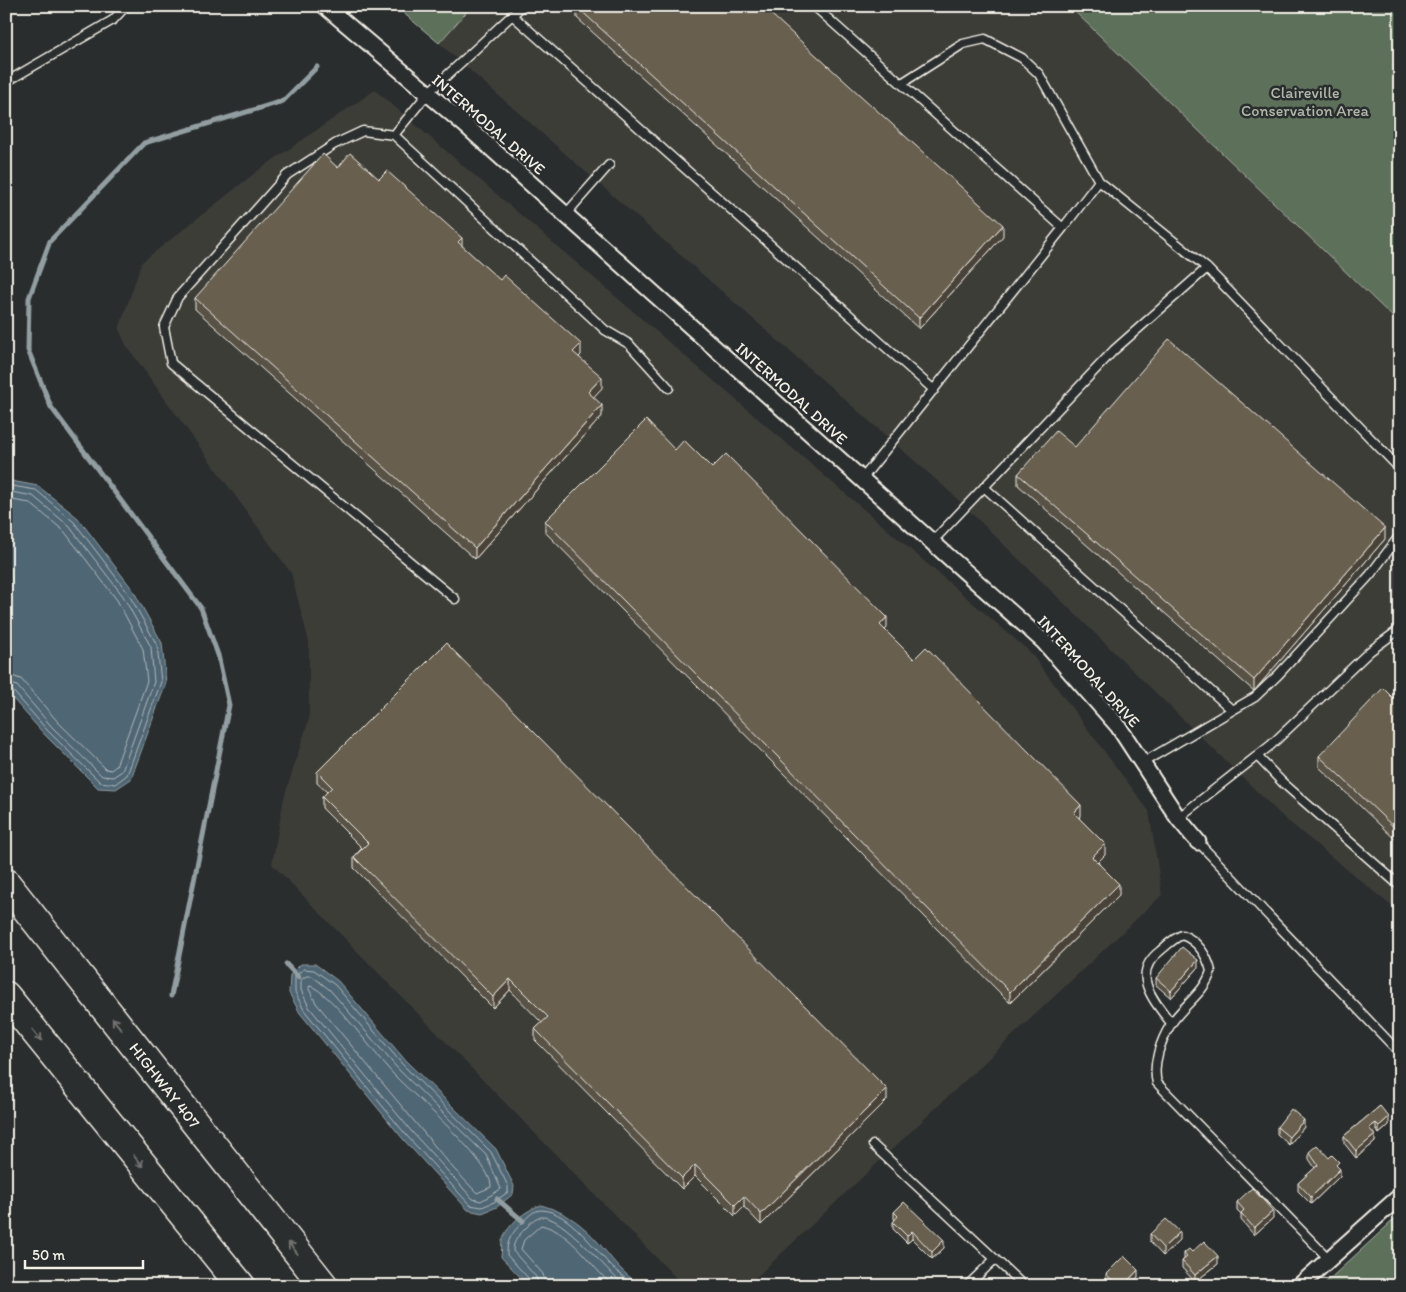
<svg xmlns="http://www.w3.org/2000/svg" width="1406" height="1292" font-family="Itim,sans-serif">
<style>
.built{fill:#3d3c38}
.green{fill:#5c705a;stroke:#a8b0a1}
.water{fill:#506674;stroke:#929ea2}
.lines{fill:none;stroke-linecap:round;stroke-linejoin:round}
.shore{stroke:#b2b9ba;stroke-width:1}
.stream{stroke:#929ea2;stroke-width:5}
.lane-casing{stroke:#f4f1e8;stroke-width:11}
.street-casing{stroke:#f4f1e8;stroke-width:19}
.highway-casing{stroke:#f4f1e8;stroke-width:31}
.lane{stroke:#2a2d2e;stroke-width:8}
.street{stroke:#2a2d2e;stroke-width:15}
.highway{stroke:#2a2d2e;stroke-width:28}
.wall{fill:#595144;stroke:#f4f1e8}
.shaded-wall{fill:#494237;stroke:#f4f1e8}
.building{fill:#685e4f;stroke:#f4f1e8}
.oneway{stroke:#71726f}
.labels{text-anchor:middle;stroke-width:5;stroke-linejoin:round;paint-order:stroke}
.park-label{font-size:16px;fill:#b0b7a8;stroke:#2a2d2e}
.street-label{font-size:16px;fill:#f4f1e8;stroke:#2a2d2e}
</style>
<rect width="100%" height="100%" fill="#2a2d2e"/>
<filter id="ink" filterUnits="userSpaceOnUse"><feTurbulence type="fractalNoise" baseFrequency=".02" numOctaves="2"/><feDisplacementMap in="SourceGraphic" scale="10" xChannelSelector="R" yChannelSelector="G"/><feConvolveMatrix kernelMatrix="1 2 1 2 8 2 1 2 1" color-interpolation-filters="sRGB"/></filter>
<g filter="url(#ink)">
<path class="built" d="M473 6H1069L1400 324V913L1283 817 950 492 439 43Z
M375 90 1030 652 1149 811 1162 895 747 1286H684L272 864 284 798 309 719V642L291 573 126 345 119 329 142 262 260 169Z"/>
<path class="green" d="M395 6H472L439 43Z
M1069 6H1400V324Z
M1400 1214V1286H1322Z"/>
<path class="water" d="M6 480 38 486 78 518 133 590 162 643 166 683 131 779 116 789 98 788 44 734 6 691Z
M301 964H315L338 981 406 1061 496 1149 514 1186 513 1194 497 1207 482 1213 468 1210 403 1139 300 1013 289 993 290 975Z
M541 1205C558 1210 572 1217 585 1229 605 1246 619 1275 644 1286H530L526 1283 501 1257C502 1252 501 1245 502 1240 508 1224 526 1210 541 1205Z"/>
<g class="lines">
<path class="shore" d="M6 485 36 490 74 522 128 593 157 645 161 682 127 775 115 784 100 782 48 731 12 690 6 688
M6 491 33 496 69 526 123 596 151 647 154 682 122 771 113 777 102 776 52 727 17 686 6 682
M6 499 30 503 64 531 117 600 143 649 147 681 116 766 111 770 106 769 58 722 21 679 6 674
M304 969 314 970 335 985 402 1064 491 1152 508 1186V1192L494 1202 482 1207 470 1205 407 1136 304 1010 295 992V977Z
M307 976H312L330 990 398 1069 486 1155 501 1189 481 1201 473 1199 412 1132 309 1007 301 990V980Z
M310 986C331 991 379 1061 398 1079 417 1098 493 1163 491 1187L477 1193 453 1168 316 1003 309 989Z
M533 1286 531 1281 507 1255C506 1240 513 1232 523 1222 528 1216 534 1210 542 1210 570 1212 595 1250 613 1268 620 1274 627 1280 634 1286
M539 1286 536 1277 513 1251C513 1240 520 1234 528 1226 531 1222 534 1218 540 1217 563 1214 606 1271 625 1286
M546 1286 543 1274 521 1249 524 1240 541 1225C572 1232 590 1266 613 1286"/>
<path class="stream" d="M286 964 298 977
M171 996 229 705 218 655 201 608 51 407 28 350 29 298 50 241 144 143 283 101 317 67
M497 1199 523 1221"/>
<defs>
<path id="lane" d="M814 6 1063 228 862 479
M512 15 934 390
M6 82 113 20 126 6
M902 83 963 44 985 39 1022 58 1039 74 1099 181
M394 135 605 330 629 344 669 388
M565 215 609 165
M1063 228 1099 181 1207 268
M984 487 1232 710
M932 542 1114 350 1207 268 1400 469
M455 599 171 363 164 327 178 297 287 175 335 144 363 131 394 135 428 93 522 6
M1257 756 1282 782 1400 886
M1142 763 1255 697 1278 675 1370 575 1400 535
M1178 818 1271 745 1370 651 1400 629
M1198 842 1395 1048
M1171 1023C1153 1000 1130 974 1160 951 1167 945 1174 938 1182 935 1197 940 1207 955 1211 971 1205 993 1183 1005 1171 1024 1161 1040 1152 1064 1157 1083L1329 1259
M873 1145 1024 1286
M967 1286 995 1259"/>
<path id="street" d="M325 6 464 124 1044 642 1118 726 1178 818 1198 842
M1299 1286 1400 1196"/>
<path id="highway" d="M6 883 324 1286
M6 996 241 1286"/>
</defs>
<use href="#lane" class="lane-casing"/>
<use href="#street" class="street-casing"/>
<use href="#highway" class="highway-casing"/>
<use href="#lane" class="lane"/>
<use href="#street" class="street"/>
<use href="#highway" class="highway"/>
</g>
<path class="wall" d="M577 7 1003 236 919 329 577 18Z
M338 168 379 179 462 246 581 355 579 357 602 388 593 397 602 416 475 559 195 309V298Z
M1075 447 1385 539 1254 691 1018 485V474Z
M675 450 712 468 887 628 885 630 914 659 1081 816 1079 818 1105 855 1098 862 1119 895 1010 1003 545 532V521Z
M1400 705V844L1319 767V756Z
M317 772 887 1100 761 1225 744 1207 735 1216 695 1176 682 1189 535 1040V1029L542 1023 510 990 493 1008 354 868V857L362 848 322 808V797L327 792 317 783Z
M1198 968 1171 998 1156 985V978Z
M1380 1106 1389 1125 1379 1134 1376 1130 1373 1132 1375 1142 1356 1158 1344 1143V1136Z
M1277 1127H1304L1289 1145 1277 1134Z
M1309 1152 1339 1168 1340 1176 1311 1204 1298 1191V1183L1315 1168 1309 1159Z
M1237 1202 1273 1218 1254 1235 1241 1220V1214L1237 1210Z
M894 1212 944 1248 932 1259 912 1239 907 1243 893 1229V1222L895 1220 894 1219Z
M1150 1234 1180 1240 1163 1256 1150 1242Z
M1192 1252 1218 1264 1195 1282 1182 1268V1261L1184 1259V1253Z
M1106 1274 1138 1277 1130 1286H1110L1106 1282Z"/>
<path class="shaded-wall" d="M1003 225V236L919 329V318Z
M462 238V249L458 242Z
M581 344V355L573 363V352Z
M602 377V388L588 403V392Z
M602 405V416L475 559V548Z
M1385 528V539L1254 691V680Z
M887 617V628L880 636V625Z
M1081 805V816L1074 824V813Z
M1105 844V855L1092 868V857Z
M1119 884V895L1010 1003V992Z
M1198 960V968L1171 998V991Z
M510 979V990L493 1008V997Z
M887 1089V1100L761 1225V1214Z
M1389 1117V1125L1379 1134V1126Z
M1304 1120V1127L1289 1145V1137Z
M1376 1123V1130L1369 1136V1128Z
M1375 1135V1142L1356 1158V1151Z
M695 1165V1176L682 1189V1178Z
M1340 1169V1176L1311 1204V1197Z
M744 1196V1207L735 1216V1205Z
M1273 1211V1218L1254 1235V1228Z
M912 1231V1239L907 1243V1236Z
M1180 1232V1240L1163 1256V1248Z
M944 1240V1248L932 1259V1252Z
M1218 1256V1264L1195 1282V1275Z
M1138 1270V1277L1130 1286H1123Z"/>
<path class="building" d="M578 6H762L1003 225 919 318 577 7Z
M350 153 379 179 387 171 462 238 458 242 500 280 504 275 581 344 573 352 602 377 588 392 602 405 475 548 195 298 323 154 338 168Z
M1169 339 1385 528 1254 680 1018 474 1056 431 1075 447Z
M646 420 675 450 684 440 712 468 726 454 887 617 880 625 914 659 926 647 1081 805 1074 813 1105 844 1092 857 1119 884 1010 992 545 521Z
M446 643 887 1089 761 1214 744 1196 735 1205 695 1165 682 1178 535 1029 548 1017 510 979 493 997 354 857 368 843 322 797 332 787 317 772Z
M1383 688 1400 705V833L1319 756Z
M1182 947 1198 960 1171 991 1156 978Z
M1380 1106 1389 1117 1379 1126 1376 1123 1369 1128 1375 1135 1356 1151 1344 1136Z
M1291 1109 1304 1120 1289 1137 1277 1127Z
M1317 1145 1329 1158 1332 1155 1339 1162 1336 1165 1340 1169 1311 1197 1298 1183 1318 1165 1309 1152Z
M1252 1188 1273 1211 1254 1228 1241 1213 1244 1210 1237 1202Z
M904 1202 944 1240 932 1252 912 1231 907 1236 893 1222 898 1216 894 1212Z
M1166 1219 1180 1232 1163 1248 1150 1234Z
M1204 1241 1218 1256 1195 1275 1182 1261 1187 1257 1184 1253 1189 1249 1192 1252Z
M1124 1256 1138 1270 1123 1286H1118L1106 1274Z
M773 1282 777 1286H768Z
M1134 1282 1138 1286H1131Z"/>
<defs><path id="oneway-shaft" d="M-6 0H5M1.5-3L5.5 0L1.5 3" fill="none" stroke-width="1.6" stroke-linecap="round" stroke-linejoin="round" transform="scale(1.25)"/></defs>
<g class="oneway">
<use href="#oneway-shaft" transform="translate(117 1024) rotate(-128)"/>
<use href="#oneway-shaft" transform="translate(37 1035) rotate(51)"/>
<use href="#oneway-shaft" transform="translate(138 1161) rotate(51)"/>
<use href="#oneway-shaft" transform="translate(293 1248) rotate(-128)"/>
</g>
</g>
<g class="labels">
<g class="park-label">
<text x="1305" y="98">Claireville<tspan x="1305" dy="18">Conservation Area</tspan></text>
</g>
<g class="street-label">
<text transform="translate(489 124) rotate(41)" y="6">INTERMODAL DRIVE</text>
<text transform="translate(792 393) rotate(42)" y="6">INTERMODAL DRIVE</text>
<text transform="translate(1089 671) rotate(48)" y="6">INTERMODAL DRIVE</text>
<text transform="translate(165 1085) rotate(52)" y="6">HIGHWAY 407</text>
</g>
</g>
<rect width="1406" height="1292" fill="none" stroke="#2a2d2e" stroke-width="25"/>
<rect x="12" y="12" width="1381" height="1267" fill="none" stroke="#f4f1e8" stroke-width="2" filter="url(#ink)"/>
<path d="M25 1260v8h118v-8" fill="none" stroke="#f4f1e8" stroke-width="2.5"/>
<text x="32" y="1260" font-size="15" fill="#f4f1e8" stroke="#2a2d2e" stroke-width="4" paint-order="stroke">50 m</text>
</svg>
